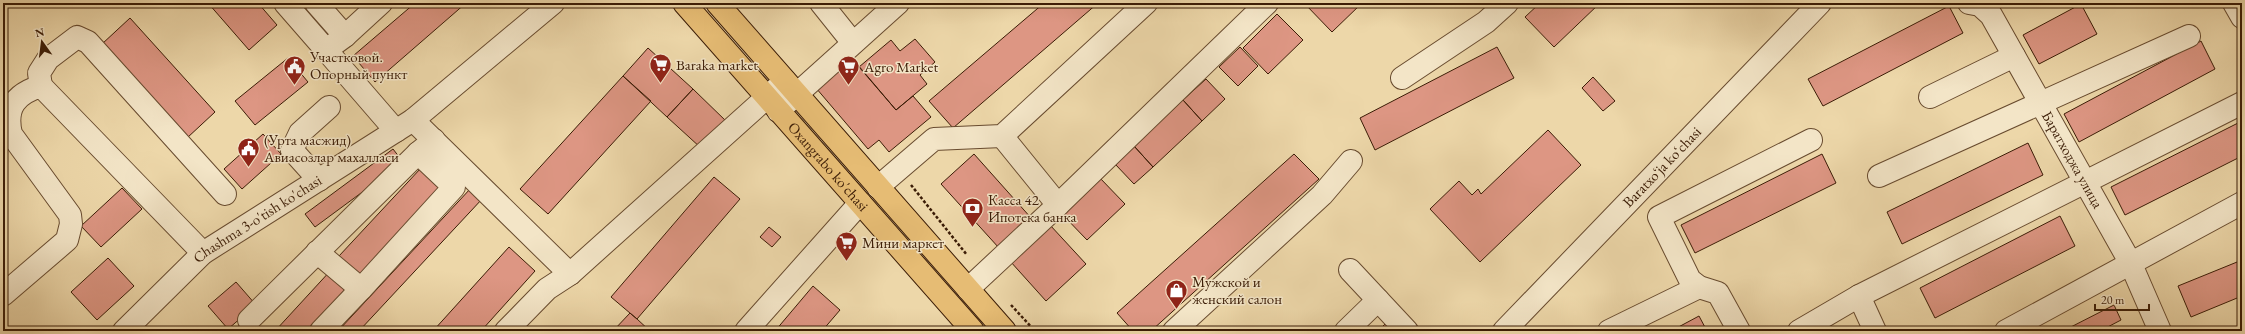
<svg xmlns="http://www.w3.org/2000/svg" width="2245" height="334" font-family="'EB Garamond',serif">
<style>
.building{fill:#dd9683;stroke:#3b1c06}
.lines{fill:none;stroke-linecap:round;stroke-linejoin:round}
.minor-casing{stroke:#684b2f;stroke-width:24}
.major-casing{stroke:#3b1c06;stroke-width:24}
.path{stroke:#3b1c06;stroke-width:2.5;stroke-dasharray:3 2;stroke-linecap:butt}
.minor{stroke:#f3e5c7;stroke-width:22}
.major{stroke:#e6bc74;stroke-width:22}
.labels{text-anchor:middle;stroke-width:3;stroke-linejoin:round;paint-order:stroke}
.poi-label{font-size:15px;fill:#3b1c06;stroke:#f3e5c7;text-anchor:start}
.street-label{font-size:15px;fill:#3b1c06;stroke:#f3e5c7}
</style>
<rect width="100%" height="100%" fill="#edd7a9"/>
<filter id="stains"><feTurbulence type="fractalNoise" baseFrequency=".005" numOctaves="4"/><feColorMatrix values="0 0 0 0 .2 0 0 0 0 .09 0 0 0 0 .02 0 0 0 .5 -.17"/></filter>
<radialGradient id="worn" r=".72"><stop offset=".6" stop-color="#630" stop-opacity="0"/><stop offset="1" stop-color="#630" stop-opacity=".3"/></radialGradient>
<path class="building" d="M208 3H258L277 25 249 50Z
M415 3H466L375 82 353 56Z
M1044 3H1098L953 128 929 101Z
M1304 3H1360L1361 4 1332 32Z
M1540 3H1600L1554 47 1525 17Z
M2081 4 2097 34 2039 64 2023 35Z
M1949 6 1963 33 1823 106 1808 79Z
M1277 14 1303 40 1268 74 1243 48Z
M130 18 215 112 187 138 102 44Z
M915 39 935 62 920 75 927 84 896 110 859 67 891 40 900 51Z
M2201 41 2215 69 2079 142 2064 114Z
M1240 47 1258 66 1238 86 1219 67Z
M1497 47 1514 78 1375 150 1360 118Z
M648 48 693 89 667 117 623 76Z
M288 58 308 82 255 125 235 101Z
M852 58 896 110 913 96 931 117 889 152 879 140 868 149 816 88Z
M623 76 651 101 548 214 520 189Z
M1593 77 1615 101 1603 111 1582 88Z
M1206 79 1225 99 1202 121 1183 100Z
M693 89 727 122 701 148 667 117Z
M1183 100 1202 121 1153 167 1134 146Z
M2242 121V156L2125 215 2111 187Z
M1548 130 1581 165 1480 262 1430 209 1459 181 1472 195 1478 189 1481 194Z
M263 134 281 154 242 189 224 169Z
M2028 143 2043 175 1902 244 1887 212Z
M1134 146 1153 167 1134 184 1115 164Z
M393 149 403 162 315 227 305 214Z
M974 154 1032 219 999 248 941 184Z
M1294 154 1319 179 1151 331H1133L1117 313Z
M1822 154 1836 183 1695 253 1681 225Z
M421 168 445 189 362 278 339 256Z
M714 177 740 199 637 319 611 297Z
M1099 177 1125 204 1087 240 1061 213Z
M122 188 142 209 101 247 81 226Z
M471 188 483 198 359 331H338Z
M2060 216 2075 246 1935 318 1920 288Z
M1050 225 1086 264 1046 301 1010 261Z
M769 227 781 237 772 247 760 237Z
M509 247 535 271 481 331H433Z
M108 258 134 286 97 320 71 292Z
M2242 260V296L2191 317 2178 286Z
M332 269 354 289 315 331H275Z
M236 282 256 305 228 329 208 306Z
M813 286 840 310 822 331H775Z
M2114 305 2121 320 2100 331H2063Z
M630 313 637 319 650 331H613Z
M1699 316 1707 331H1671Z
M1385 324 1392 331H1378Z"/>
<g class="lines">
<defs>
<g id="minor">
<path d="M285 3 326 50 345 36 381 3"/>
<path d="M316 3 345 36"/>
<path d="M821 3 853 43"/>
<path id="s1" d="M1969 3 1980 5 1991 15 2130 262 2160 331"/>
<path d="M2234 3 2242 17"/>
<path d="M326 50 396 131"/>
<path d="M1402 78 1486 22 1507 3"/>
<path d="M41 86 39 73 48 59 77 37 88 42 225 194"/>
<path d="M1930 97 2014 56"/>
<path d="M778 111 898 3"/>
<path d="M413 120 570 274 547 289 506 331"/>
<path d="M1002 136 1058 205"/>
<path d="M1879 176 2189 36"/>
<path d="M319 180 292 150 300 133 329 107"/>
<path d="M878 187 934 139 1002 136 1146 3"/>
<path d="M317 252 361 289 454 187 418 153"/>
<path d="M1350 270 1407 331"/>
<path d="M570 274 785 81"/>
<path d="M968 289 1058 205 1267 3"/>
<path d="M3 295 67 240 71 224 70 215 11 134C5 108 15 94 41 86L203 253"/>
<path d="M1859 296 1875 331"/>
<path d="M249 320 418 153 434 140"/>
<path id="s2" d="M124 331 203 253 413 120 553 3"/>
<path d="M321 331 361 289"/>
<path d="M746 331 860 203"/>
<path d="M1174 331 1322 195 1351 161"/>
<path d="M1346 331 1378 300"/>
<path d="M1504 331 1820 3"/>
<path d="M1609 331 1699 287"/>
<path d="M1739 331 1718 293 1699 287 1690 280 1659 217 1811 140"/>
<path d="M1799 331 1859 296 2242 103"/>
<path d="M2006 331 2242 203"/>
</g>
<g id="major">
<path id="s3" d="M684 3 973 331"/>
<path d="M717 3 1005 331"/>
</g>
</defs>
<use href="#minor" class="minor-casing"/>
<use href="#major" class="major-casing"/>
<path class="path" d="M911 185 967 255
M1011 305 1035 331"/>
<use href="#minor" class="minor"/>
<use href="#major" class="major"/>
</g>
<defs>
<symbol id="supermarket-pin" viewBox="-11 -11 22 30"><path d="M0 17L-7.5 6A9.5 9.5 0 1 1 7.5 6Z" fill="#8f2418" stroke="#f3e5c7"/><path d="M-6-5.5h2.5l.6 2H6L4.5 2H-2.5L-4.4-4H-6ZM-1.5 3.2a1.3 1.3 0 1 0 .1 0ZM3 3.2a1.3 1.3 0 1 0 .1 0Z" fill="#fff"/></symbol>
<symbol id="civic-pin" viewBox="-11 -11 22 30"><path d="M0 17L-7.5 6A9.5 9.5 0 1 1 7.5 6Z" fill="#8f2418" stroke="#f3e5c7"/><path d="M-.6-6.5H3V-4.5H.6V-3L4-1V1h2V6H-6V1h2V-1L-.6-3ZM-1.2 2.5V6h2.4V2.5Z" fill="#fff"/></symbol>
<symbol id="bank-pin" viewBox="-11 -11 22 30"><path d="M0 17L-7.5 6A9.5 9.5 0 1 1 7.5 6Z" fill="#8f2418" stroke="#f3e5c7"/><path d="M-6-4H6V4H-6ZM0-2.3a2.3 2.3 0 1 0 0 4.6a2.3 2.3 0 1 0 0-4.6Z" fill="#fff"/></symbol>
<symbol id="shop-pin" viewBox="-11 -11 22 30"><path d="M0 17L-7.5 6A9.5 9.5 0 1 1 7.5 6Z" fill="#8f2418" stroke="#f3e5c7"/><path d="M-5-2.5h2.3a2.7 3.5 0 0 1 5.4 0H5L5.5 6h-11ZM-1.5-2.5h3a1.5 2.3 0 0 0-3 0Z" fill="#fff"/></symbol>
</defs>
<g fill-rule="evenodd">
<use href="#supermarket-pin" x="648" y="52" width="25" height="34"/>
<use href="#civic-pin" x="282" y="54" width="25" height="34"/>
<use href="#supermarket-pin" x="836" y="54" width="25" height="34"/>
<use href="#civic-pin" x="236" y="136" width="25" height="34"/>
<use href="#bank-pin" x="960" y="196" width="25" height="34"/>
<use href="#supermarket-pin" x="834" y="230" width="25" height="34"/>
<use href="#shop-pin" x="1164" y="278" width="25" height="34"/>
</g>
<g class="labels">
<g class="poi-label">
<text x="310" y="62">Участковой.<tspan x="310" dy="17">Опорный пункт</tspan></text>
<text x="676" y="70">Baraka market</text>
<text x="864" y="72">Agro Market</text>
<text x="264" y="145">(Урта масжид)<tspan x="264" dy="17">Авиасозлар махалласи</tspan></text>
<text x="988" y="205">Касса 42<tspan x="988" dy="17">Ипотека банка</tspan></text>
<text x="862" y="248">Мини маркет</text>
<text x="1192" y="287">Мужской и<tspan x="1192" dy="17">женский салон</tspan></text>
</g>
<g class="street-label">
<text dy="5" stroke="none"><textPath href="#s1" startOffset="192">Баратходжа улица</textPath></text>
<text dy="5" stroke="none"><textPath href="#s3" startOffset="218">Oxangrabo ko'chasi</textPath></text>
<text transform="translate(1662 167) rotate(-46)" y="5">Baratxoʻja koʻchasi</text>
<text dy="5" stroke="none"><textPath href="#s2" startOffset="175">Chashma 3-o'tish ko'chasi</textPath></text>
</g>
</g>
<rect width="2245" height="334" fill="none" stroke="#edd7a9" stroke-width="16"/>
<rect x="4" y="4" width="2237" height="326" fill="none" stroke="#3b1c06" stroke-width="2"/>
<rect x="8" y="8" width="2229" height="318" fill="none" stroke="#3b1c06"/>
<g transform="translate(42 42) rotate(346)" stroke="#f3e5c7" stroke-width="3" paint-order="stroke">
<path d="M0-3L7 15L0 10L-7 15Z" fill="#3b1c06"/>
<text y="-6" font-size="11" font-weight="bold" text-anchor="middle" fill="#3b1c06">N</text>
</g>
<path d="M2095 304v6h54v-6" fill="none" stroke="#3b1c06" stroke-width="2"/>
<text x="2101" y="304" font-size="12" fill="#3b1c06" stroke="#f3e5c7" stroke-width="3" paint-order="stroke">20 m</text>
<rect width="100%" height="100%" filter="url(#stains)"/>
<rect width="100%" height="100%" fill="url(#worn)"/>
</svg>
